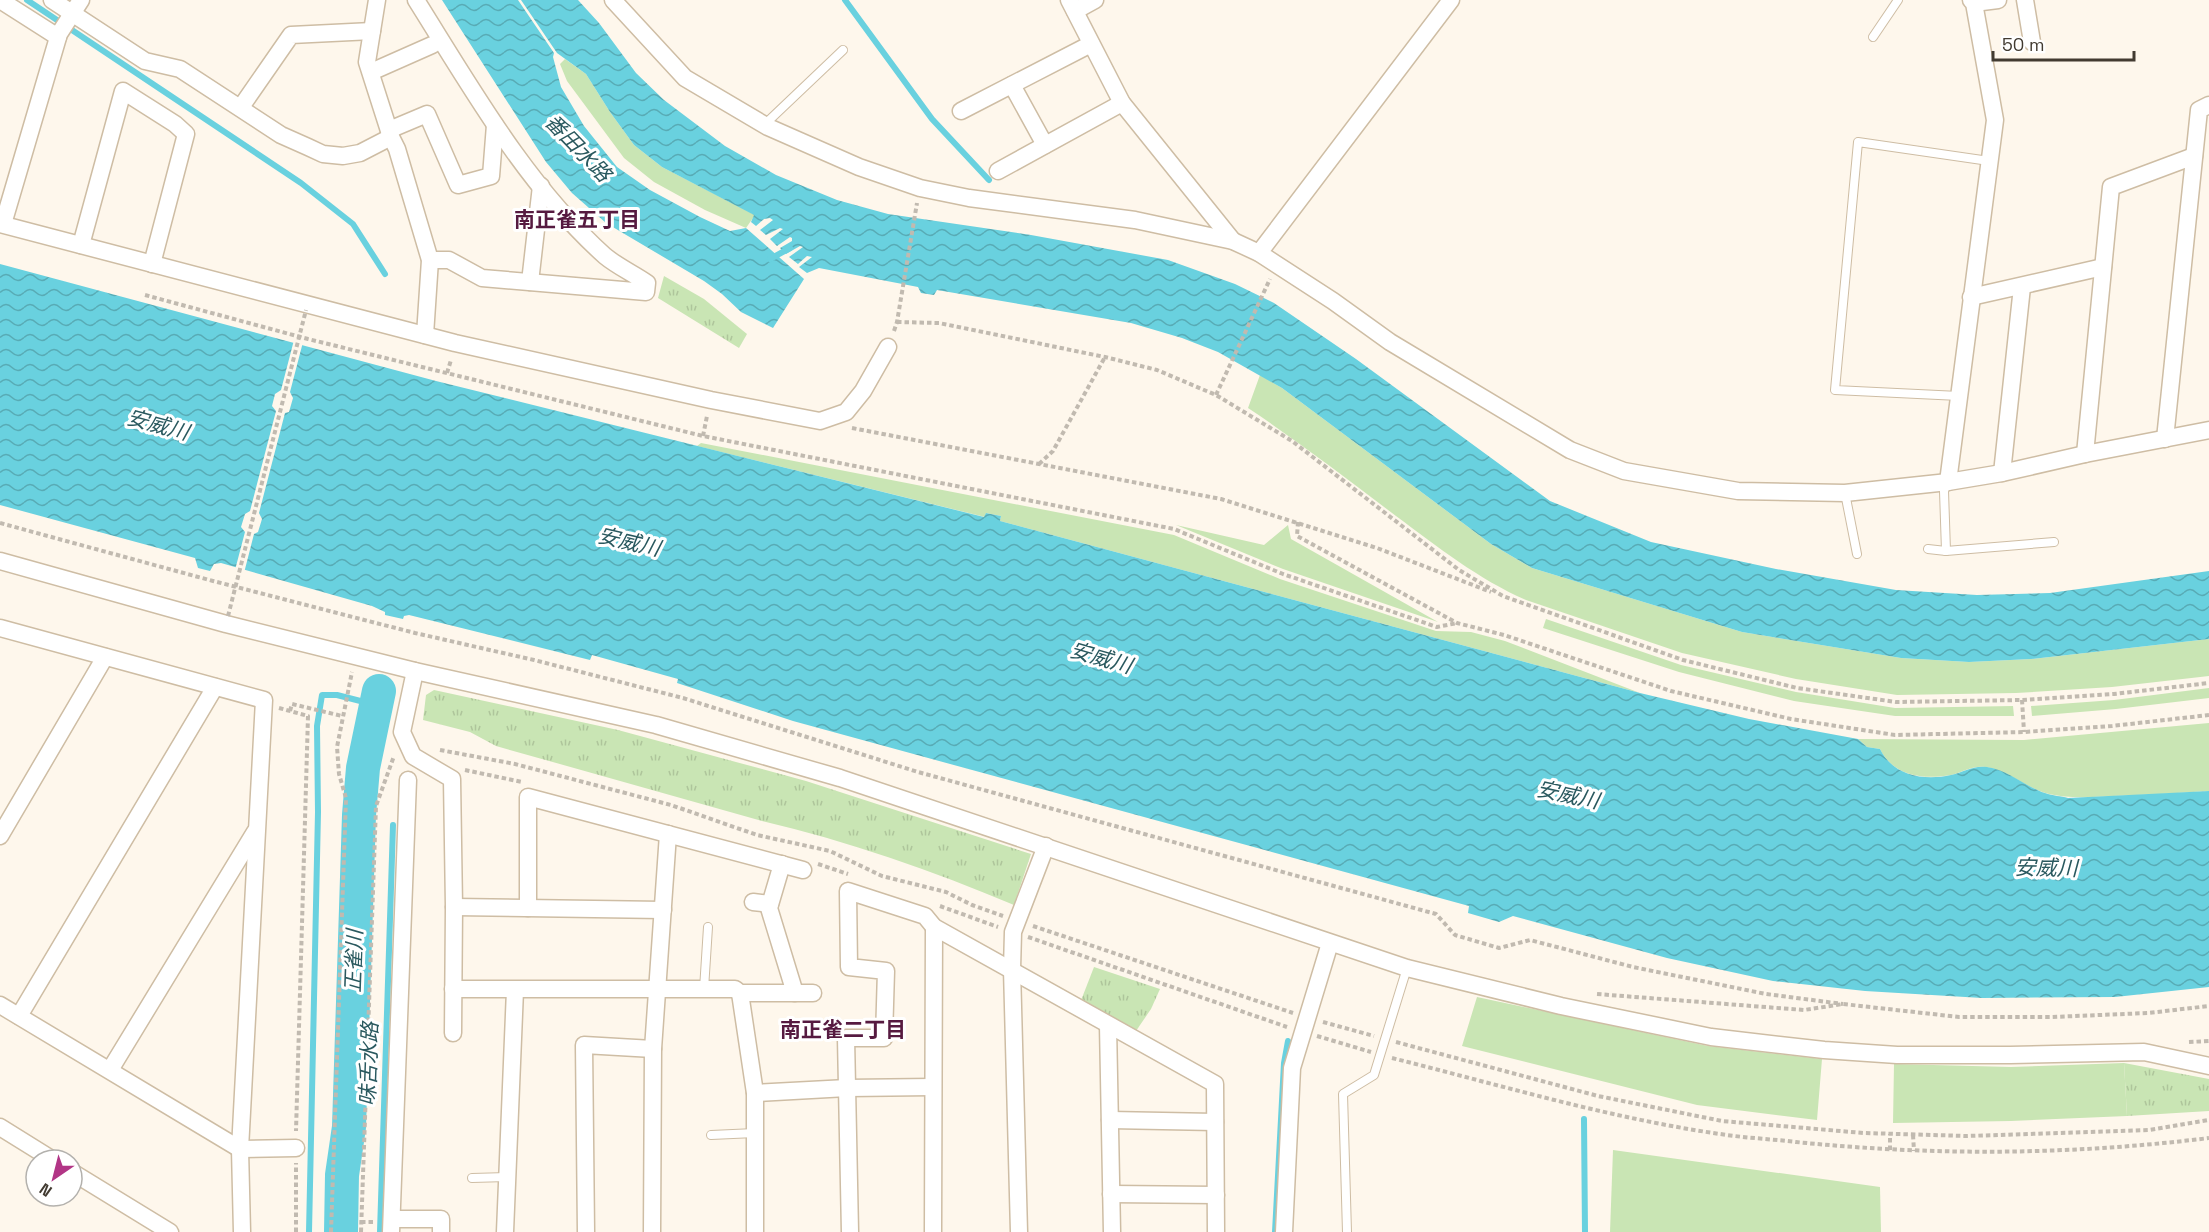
<svg xmlns="http://www.w3.org/2000/svg" width="2209" height="1232" viewBox="0 0 2209 1232" font-family="'Space Grotesk','Noto Sans JP',sans-serif">
<style>
.green{fill:#c9e5b4}
.park{fill:url(#park-tufts)}
.water{fill:url(#water-waves)}
.pier{fill:#fef7ec}
.lines{fill:none;stroke-linecap:round;stroke-linejoin:round}
.stream{stroke:#69d1df;stroke-width:6}
.river{stroke:#69d1df;stroke-width:34}
.service-casing{stroke:#cebda4;stroke-width:10}
.minor-casing{stroke:#cebda4;stroke-width:19}
.path{stroke:#c1bab0;stroke-width:4;stroke-dasharray:4.5 3;stroke-linecap:butt}
.service{stroke:#fff;stroke-width:8}
.minor{stroke:#fff;stroke-width:16}
.path-bridge{stroke:#c1bab0;stroke-width:4;stroke-dasharray:4.5 3;stroke-linecap:butt}
.labels{text-anchor:middle;stroke-width:6;stroke-linejoin:round;paint-order:stroke}
.water-label{font-size:21px;font-style:italic;fill:#2a595f;stroke:#fff}
.neighbourhood-label{font-size:21px;font-weight:bold;fill:#561a40;stroke:#fff}
</style>
<defs>
<pattern id="park-tufts" width="24" height="20" patternUnits="userSpaceOnUse" patternTransform="scale(1.5)"><rect width="24" height="20" fill="#c9e5b4"/><path d="M3 7l-1-3M5 7V3M7 7l1-3M15 17l-1-3M17 17v-4M19 17l1-3" fill="none" stroke="#aec59b"/></pattern>
<pattern id="water-waves" width="16" height="10" patternUnits="userSpaceOnUse" patternTransform="scale(1.5)"><rect width="16" height="10" fill="#69d1df"/><path d="M0 5q4-4 8 0t8 0" fill="none" stroke="#58abb5"/></pattern>
</defs>
<rect width="100%" height="100%" fill="#fef7ec"/>
<!-- green -->
<g class="green">
<polygon points="565,59 586,74 610,112 634,145 662,167 755,215 746,228 705,210 654,182 624,158 567,81 560,64"/>
<path d="M1260,375L1282,388L1491,544L1532,568L1742,632L1901,658L1969,662L2031,659L2209,639V676L2112,687L2016,693L1897,695L1796,679L1682,653L1526,600C1478,579 1438,547 1396,516C1347,479 1299,442 1248,408Z"/>
<polygon points="701,443 1174,535 1280,579 1436,631 1471,632 1505,641 1640,693 1000,521 1001,516 986,513 985,517 697,446"/>
<polygon points="1176,525 1264,545 1288,525 1291,539 1438,622 1283,569"/>
<polygon points="1546,619 1681,665 1796,692 1895,708 2013,706 2014,716 1895,716 1794,701 1679,672 1543,628"/>
<polygon points="2209,688 2209,698 2116,709 2032,716 2031,706 2114,700"/>
<path d="M2209,723V791C2177,793 2145,795 2113,796C2091,797 2070,799 2049,794C2027,789 2008,770 1986,767C1972,765 1963,772 1951,775C1923,780 1893,776 1880,749L1867,747L1858,739L2024,740Z"/>
<polygon points="1477,997 1708,1046 1822,1059 1817,1120 1697,1105 1462,1046"/>
<polygon points="2124,1063 2127,1116 2011,1121 1893,1123 1894,1064 2011,1067"/>
<polygon points="1613,1150 1880,1187 1881,1232 1610,1232"/>
</g>
<!-- park -->
<g class="park">
<polygon points="664,276 704,299 747,334 739,348 658,298"/>
<path d="M434,690L618,730L806,781L1031,854L1014,905C933,871 848,841 762,821L496,746L470,732L423,720L426,695Z"/>
<polygon points="1094,967 1160,989 1151,1009 1136,1031 1080,1003"/>
<polygon points="2124,1063 2209,1079 2209,1111 2127,1116"/>
</g>
<!-- water -->
<g class="water">
<polygon points="442,0 518,0 554,53 553,57 561,87 584,126 617,167 650,190 700,217 730,231 746,228 804,279 773,328 741,312 722,294 704,281 606,223 572,193 546,162"/>
<polygon points="521,0 578,0 599,23 636,73 664,100 725,146 776,175 837,200 888,214 1031,235 1168,260 1235,284 1274,303 1356,359 1550,501 1651,542 1776,569 1896,590 1977,595 2050,593 2209,571 2209,639 2031,659 1969,662 1901,658 1742,632 1532,568 1491,544 1282,388 1218,352 1182,338 1131,323 937,290 934,295 921,293 918,287 819,268 807,273 799,267 812,257 807,256 798,264 789,257 803,247 800,246 786,254 780,248 792,241 792,238 790,237 777,246 770,239 783,229 780,228 766,235 760,230 773,220 770,218 764,219 756,226 751,222 754,215 662,167 634,145 610,112 586,74 557,53"/>
<path d="M0,264L436,381L984,517L986,513L1001,516L1000,521L1640,693L1749,719L1858,739L1867,747L1880,749C1893,776 1924,781 1951,775C1964,772 1973,765 1987,767C2008,770 2026,787 2045,793C2053,796 2061,796 2068,798L2209,791V987L2115,997L1982,998L1865,991L1773,981L1667,958L1513,916L1499,922L1468,913L1469,906L793,721L677,683L678,679L592,655L590,660L409,615L404,616L403,619L385,615V612L372,606L221,563L214,564L210,571L198,568L195,558L0,505Z"/>
</g>
<!-- pier -->
<polygon class="pier" points="294,340 303,342 290,392 293,398 289,412 285,413 259,513 262,519 258,532 254,534 244,573 235,570 245,532 241,527 245,514 250,511 276,411 272,406 275,394 281,390"/>
<g class="lines">
<!-- stream -->
<g class="stream">
<polyline points="27,0 301,183 353,224 385,274"/>
<polyline points="845,0 932,119 989,180"/>
<polyline points="770,259 790,248"/>
<polyline points="1584,1119 1585,1232"/>
<polyline points="309,1232 318,812 317,726 322,695 337,695 376,705"/>
<polyline points="380,1232 393,825"/>
<polyline points="1275,1232 1284,1063 1288,1041"/>
</g>
<!-- river -->
<polyline class="river" points="341,1232 342,1175 349,1127 359,815 363,768 379,691"/>
<!-- service casing -->
<g class="service-casing">
<g id="service">
<polyline points="1873,37 1898,0"/>
<polyline points="764,125 843,50"/>
<polyline points="1959,396 1835,390 1858,142 1989,161"/>
<polyline points="1845,493 1857,554"/>
<polyline points="1928,549 1946,551 2054,542"/>
<polyline points="1946,551 1944,491 1948,482"/>
<polyline points="704,989 708,927"/>
<polyline points="711,1135 755,1133"/>
<polyline points="472,1178 507,1177"/>
<polyline points="1347,1232 1343,1094 1374,1075 1407,968"/>
</g>
</g>
<!-- minor casing -->
<g class="minor-casing">
<g id="minor">
<polyline points="0,0 58,37"/>
<polyline points="52,0 145,61 180,69 281,135 308,147 323,154 343,156 360,153 391,137"/>
<polyline points="377,0 367,62 391,137 397,149 430,260 425,335"/>
<path d="M416,0C472,89 526,185 605,256C617,266 634,274 647,283L646,292L482,278L449,260H430"/>
<polyline points="613,0 685,78 768,127 859,167 920,188 969,198 1135,220 1233,241 1259,253 1333,301 1390,342 1570,450 1624,471 1738,491 1845,493 1948,482 2002,473 2085,454 2209,430"/>
<polyline points="1069,0 1122,103 1233,241"/>
<polyline points="2025,0 2032,42"/>
<polyline points="1974,3 1998,0"/>
<polyline points="1075,11 1095,0"/>
<polyline points="371,72 432,45"/>
<polyline points="1012,85 1045,145"/>
<polyline points="241,107 291,35 372,31"/>
<polyline points="961,111 1091,44"/>
<polyline points="389,130 427,114 458,185 491,176 495,125"/>
<polyline points="998,171 1122,103"/>
<polyline points="0,224 455,343 711,400 820,421 846,412 863,391 888,347"/>
<polyline points="3,224 59,34 81,0"/>
<polyline points="81,245 123,91 175,124 186,134 152,264"/>
<polyline points="1259,253 1451,0"/>
<polyline points="530,282 541,186"/>
<polyline points="1971,297 2103,267"/>
<polyline points="2165,439 2199,110 2209,105"/>
<polyline points="2085,454 2111,187 2194,156"/>
<polyline points="2002,473 2022,287"/>
<polyline points="1948,482 1995,120 1974,3 1971,0"/>
<polyline points="0,561 226,624 415,671 656,725 840,778 1407,968 1561,1006 1711,1037 1824,1050 1897,1055 2010,1055 2144,1052 2209,1066"/>
<polyline points="0,628 264,700 240,1149 242,1232"/>
<polyline points="415,671 402,732 413,756 452,779 454,907 453,1033"/>
<polyline points="0,836 105,657"/>
<polyline points="782,864 769,908 795,993"/>
<polyline points="753,902 770,904"/>
<polyline points="454,907 663,910"/>
<polyline points="528,908 528,797 803,870"/>
<polyline points="453,989 735,989 740,993 813,993"/>
<polyline points="740,993 755,1093 755,1232"/>
<polyline points="0,1005 240,1149 296,1148"/>
<polyline points="19,1016 215,687"/>
<polyline points="1108,1025 1112,1232"/>
<polyline points="110,1070 255,832"/>
<polyline points="755,1093 847,1088 933,1087"/>
<polyline points="1110,1120 1215,1122"/>
<polyline points="0,1127 53,1160"/>
<polyline points="72,1172 170,1232"/>
<polyline points="1111,1194 1216,1195"/>
<polyline points="392,1219 441,1219 441,1232"/>
<polyline points="391,1232 408,780"/>
<polyline points="505,1232 515,990"/>
<polyline points="586,1232 584,1045 653,1049"/>
<polyline points="652,1232 653,1049 668,834"/>
<polyline points="850,1232 846,1038 884,1038 886,971 849,967 848,891 925,916 934,927 1215,1084 1216,1232"/>
<polyline points="933,1232 934,927"/>
<polyline points="1019,1232 1012,969 1013,932 1046,846"/>
<polyline points="1284,1232 1292,1068 1330,943"/>
</g>
</g>
<!-- path -->
<g class="path">
<polyline points="145,295 308,339 703,436 1174,529 1283,574 1437,627 1457,623"/>
<polyline points="897,322 939,323 1105,357 1157,370 1216,395 1292,441 1459,570 1503,596 1683,660 1797,688 1896,702 2022,700 2114,694 2209,683"/>
<polyline points="894,331 897,322 917,203"/>
<polyline points="447,373 451,360"/>
<polyline points="1216,395 1270,279"/>
<polyline points="852,428 1221,499 1377,548 1491,592"/>
<polyline points="703,436 707,416"/>
<polyline points="1039,464 1053,451 1105,357"/>
<polyline points="1298,522 1297,536 1457,623 1504,635 1671,691 1791,719 1895,735 2024,732 2112,726 2209,715"/>
<polyline points="0,523 213,581 415,633 534,660 683,698 918,772 1436,914 1455,935 1499,948 1530,940 1633,967 1766,994 1843,1004"/>
<polyline points="2022,700 2024,732"/>
<polyline points="279,708 308,716 296,1131"/>
<polyline points="290,711 292,704 342,716"/>
<polyline points="440,750 515,764 671,805 757,835 830,851 882,876 946,892 972,905 1003,916"/>
<polyline points="465,770 522,782"/>
<polyline points="818,864 848,874"/>
<polyline points="940,906 998,927"/>
<polyline points="1033,926 1293,1013"/>
<polyline points="1028,937 1287,1027"/>
<polyline points="1597,994 1804,1010 1843,1004 1959,1017 2052,1017 2148,1013 2209,1006"/>
<polyline points="1323,1022 1374,1036"/>
<polyline points="1317,1036 1371,1052"/>
<polyline points="1396,1042 1598,1096 1722,1121 1864,1133 1967,1136 2149,1130 2209,1120"/>
<polyline points="2189,1042 2209,1041"/>
<path d="M1392,1058C1500,1085 1609,1118 1720,1134C1745,1138 1771,1139 1796,1142C1934,1156 2071,1155 2209,1138"/>
<polyline points="1913,1135 1914,1151"/>
<polyline points="1890,1150 1890,1134"/>
<polyline points="361,1222 376,1222"/>
<polyline points="296,1232 296,1163"/>
<polyline points="331,1232 346,798 339,774 337,747 352,672"/>
<polyline points="361,1232 376,806 394,756"/>
</g>
<!-- service -->
<use href="#service" class="service"/>
<!-- minor -->
<use href="#minor" class="minor"/>
<!-- path-bridge -->
<polyline class="path-bridge" points="228,616 306,310"/>
</g>
<g class="labels">
<!-- water labels -->
<g class="water-label">
<text transform="translate(578 148) rotate(46)" y="7">番田水路</text>
<text transform="translate(158 425) rotate(15)" y="7">安威川</text>
<text transform="translate(629 542) rotate(13)" y="7">安威川</text>
<text transform="translate(1101 658) rotate(16)" y="7">安威川</text>
<text transform="translate(1568 795) rotate(12)" y="7">安威川</text>
<text transform="translate(2046 868) rotate(1)" y="7">安威川</text>
<text transform="translate(354 961) rotate(-88)" y="7">正雀川</text>
<text transform="translate(369 1064) rotate(-88)" y="7">味舌水路</text>
</g>
<!-- neighbourhood labels -->
<g class="neighbourhood-label">
<text x="577" y="227">南正雀五丁目</text>
<text x="843" y="1037">南正雀二丁目</text>
</g>
</g>
<!-- north arrow -->
<g transform="translate(54 1178) rotate(215)"><circle r="28" fill="#ffffff" stroke="#b3b1ad" stroke-width="1.5"/>
<path d="M0-4.5L10 22L0 15L-10 22Z" fill="#b23586"/>
<text y="-9" font-size="16" font-weight="bold" text-anchor="middle" fill="#423b31">N</text>
</g>
<!-- scale -->
<path d="M1993 51v9h141v-9" fill="none" stroke="#423b31" stroke-width="3"/>
<text x="2002" y="51" font-size="18" fill="#423b31" stroke="#ffffff" stroke-width="4.5" paint-order="stroke">50 m</text>
</svg>
